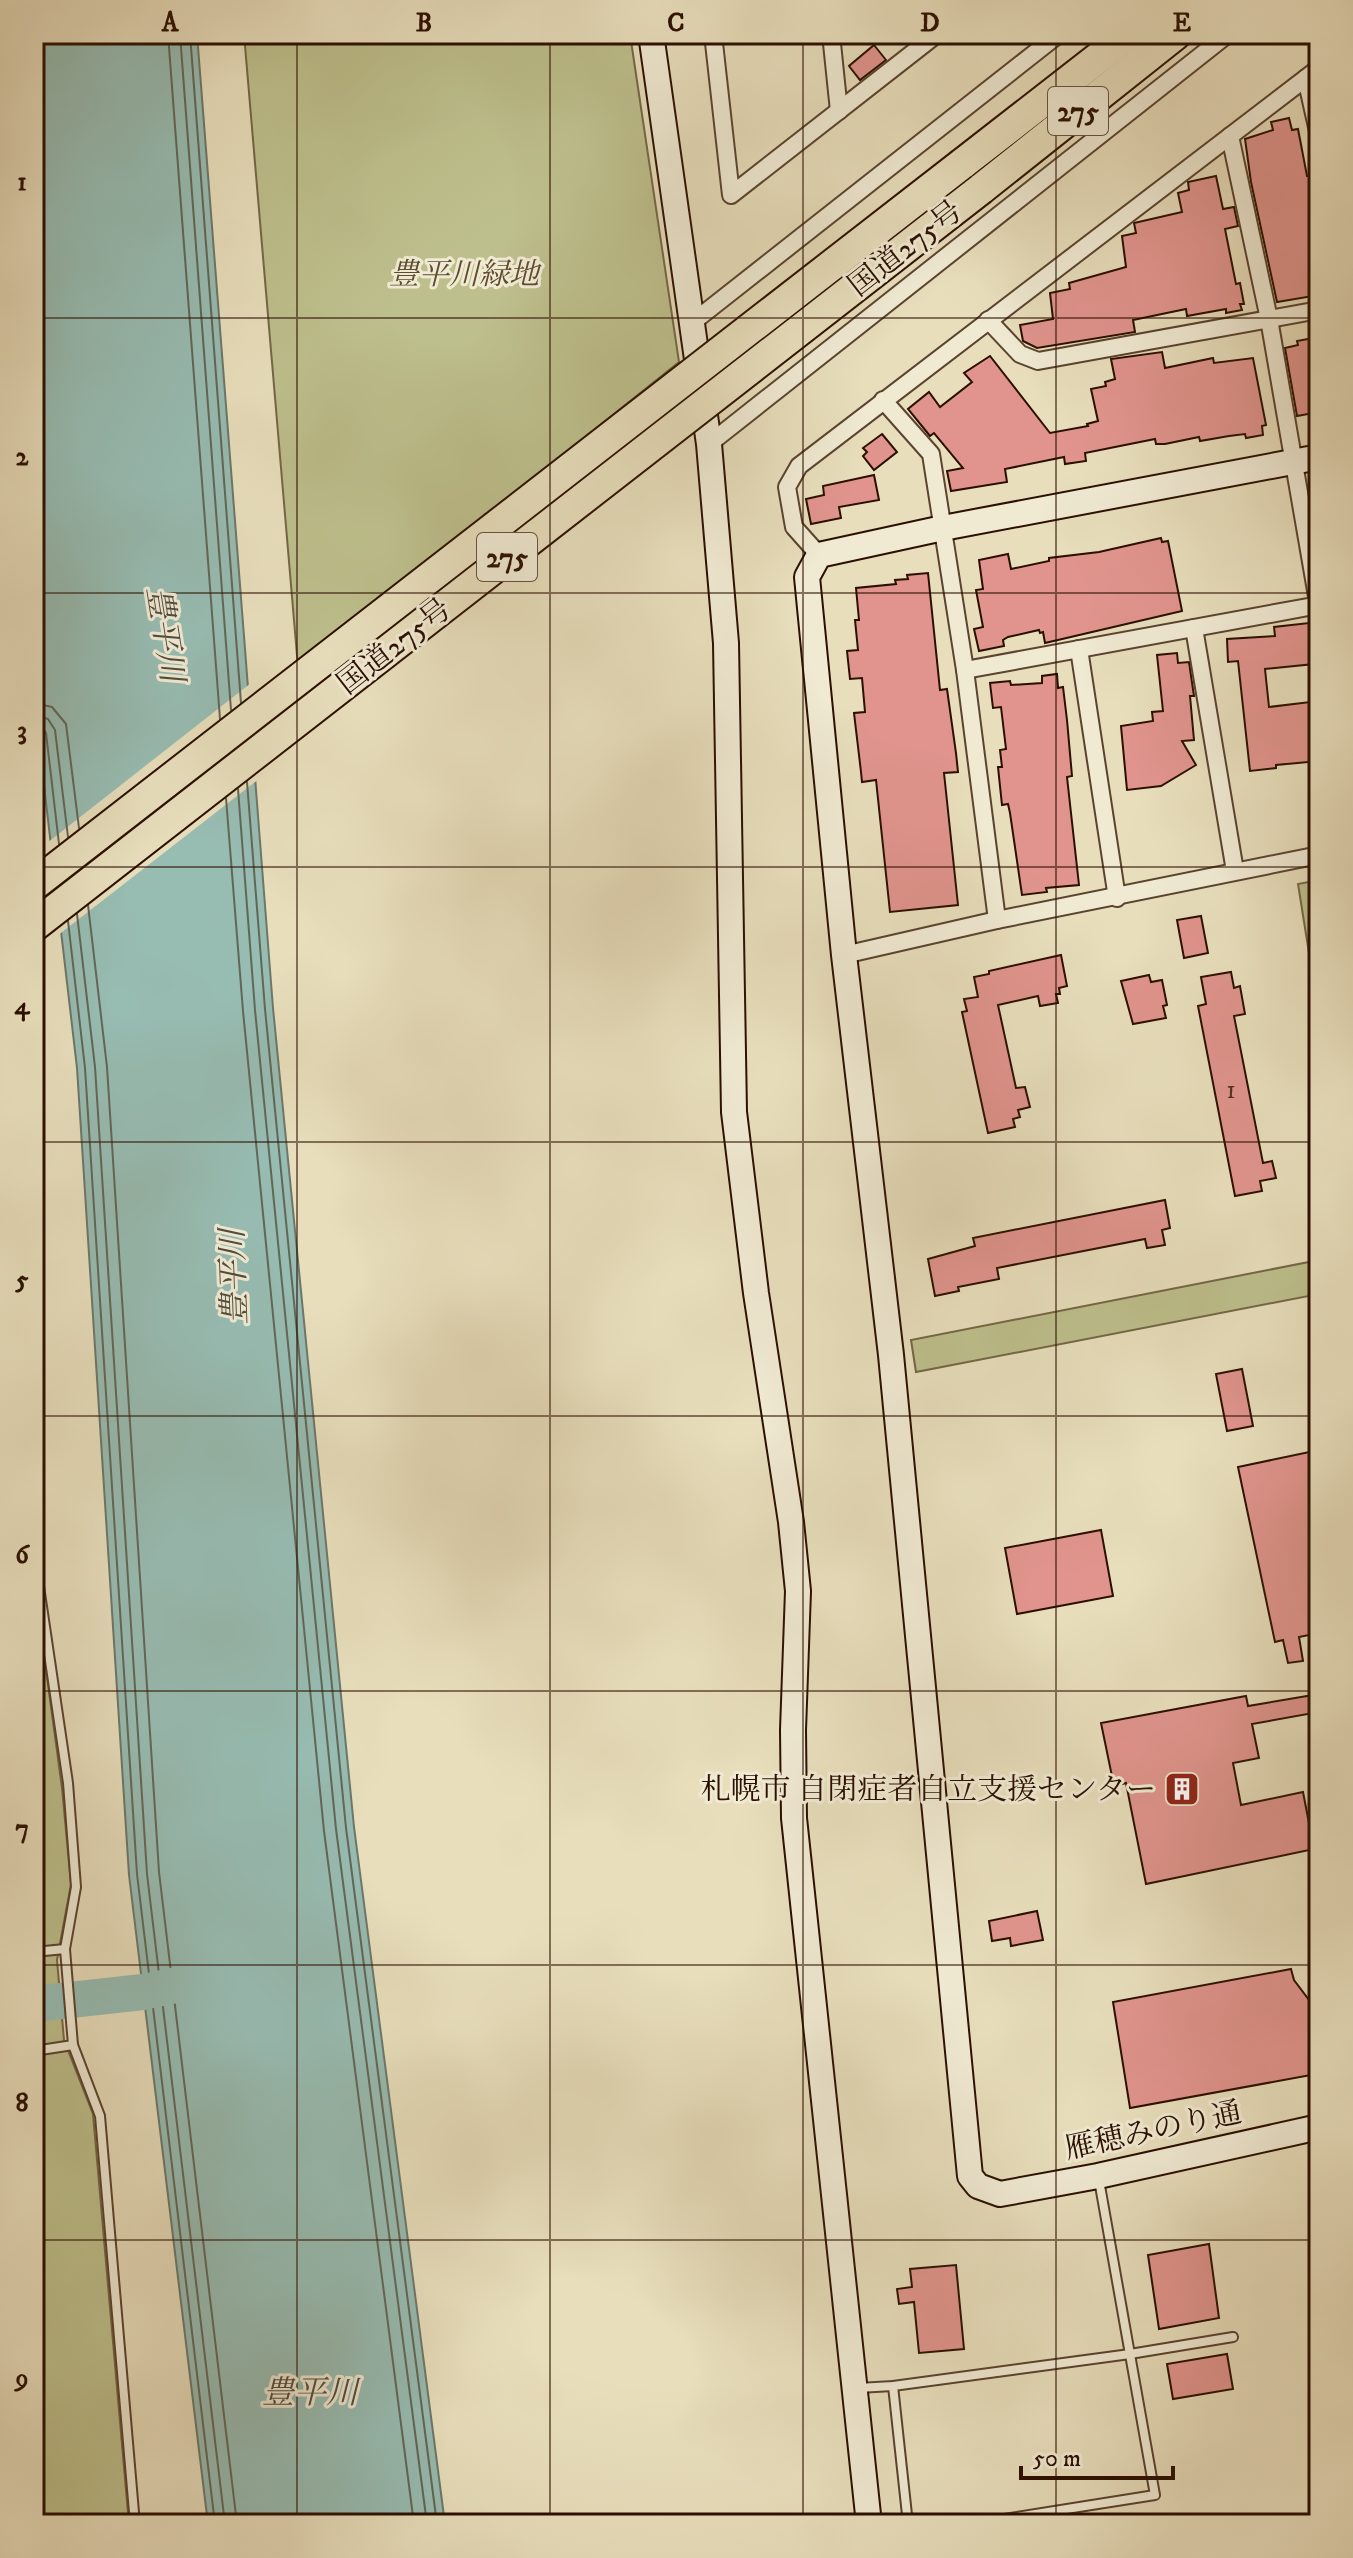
<svg xmlns="http://www.w3.org/2000/svg" width="1353" height="2558" viewBox="0 0 1353 2558" font-family="'IM FELL DW Pica','Noto Serif JP',serif">
<style>
.green{fill:#bdbf8c;stroke:#746746;stroke-width:2}
.water{fill:#97bcb2;stroke:#6c776b;stroke-width:2}
.pier{fill:#e8debc}
.lines{fill:none;stroke-linecap:round;stroke-linejoin:round}
.shore{stroke:#616659;stroke-width:2}
.river{stroke:#97bcb2;stroke-width:36}
.building{fill:#e0948d;stroke:#2b0f00;stroke-width:2}
.lane-casing{stroke:#5a432f;stroke-width:12}
.street-casing{stroke:#5a432f;stroke-width:20}
.secondary-casing{stroke:#2b0f00;stroke-width:28}
.highway-casing{stroke:#2b0f00;stroke-width:34}
.lane{stroke:#f0ead3;stroke-width:8}
.street{stroke:#f0ead3;stroke-width:16}
.secondary{stroke:#f0ead3;stroke-width:24}
.highway{stroke:#e8debc;stroke-width:30}
.highway-bridge-casing{stroke:#2b0f00;stroke-width:34;stroke-linecap:butt}
.highway-bridge{stroke:#e8debc;stroke-width:30}
.grid{fill:none;stroke:#2b0f00;stroke-width:2;stroke-opacity:0.55}
.labels{text-anchor:middle;stroke-width:6;stroke-linejoin:round;paint-order:stroke}
.number-label{font-size:26px;fill:#583023}
.shield{fill:#f0ead3;stroke:#66513f;stroke-width:2}
.shield-label{font-size:28px;font-weight:bold;fill:#2b0f00}
.street-label{font-size:30px;fill:#2b0f00;stroke:#f0ead3}
.park-label{font-size:30px;font-style:italic;fill:#5e4d31;stroke:#f0ead3}
.poi-label{font-size:30px;fill:#2b0f00;stroke:#f0ead3;text-anchor:end}
.water-label{font-size:32px;font-style:italic;fill:#514c3e;stroke:#f0ead3}
.neatline{fill:none;stroke:#2b0f00;stroke-width:3}
.grid-label{font-size:26px;text-anchor:middle;font-weight:bold;fill:#2b0f00}
</style>
<rect width="100%" height="100%" fill="#e8debc"/>
<filter id="stains"><feTurbulence type="fractalNoise" baseFrequency=".0025" numOctaves="4"/><feColorMatrix values="0 0 0 0 .2 0 0 0 0 .09 0 0 0 0 .02 0 0 0 .5 -.17"/></filter>
<radialGradient id="worn" r=".72"><stop offset=".6" stop-color="#630" stop-opacity="0"/><stop offset="1" stop-color="#630" stop-opacity=".3"/></radialGradient>
<!-- green -->
<g class="green">
<polygon points="244,34 630,34 679,362 298,667"/>
<polygon points="1319,880 1319,1016 1298,884"/>
<polygon points="1319,1260 1319,1294 916,1372 911,1340"/>
<polygon points="34,1581 62,1788 71,1884 57,1960 64,2040 93,2114 129,2524 34,2524"/>
</g>
<!-- water -->
<polygon class="water" points="34,34 197,34 273,1008 354,1827 445,2524 208,2524 129,1875 77,1068 34,700"/>
<!-- pier -->
<polygon class="pier" points="251,683 259,779 57,936 47,843"/>
<g class="lines">
<!-- shore -->
<g class="shore">
<polyline points="168,34 220,719"/>
<polyline points="180,34 231,710"/>
<polyline points="190,34 241,703"/>
<polyline points="34,703 52,707 66,724 79,828"/>
<polyline points="34,715 48,719 55,730 68,837"/>
<polyline points="34,725 42,727 46,733 59,844"/>
<polyline points="247,782 265,1009 346,1828 437,2524"/>
<polyline points="238,789 255,1010 336,1829 427,2524"/>
<polyline points="226,798 243,1011 324,1831 414,2524"/>
<polyline points="88,905 107,1067 159,1872 237,2524"/>
<polyline points="77,914 95,1067 147,1874 225,2524"/>
<polyline points="68,921 85,1068 137,1874 215,2524"/>
</g>
<!-- river -->
<polyline class="river" points="34,2004 143,1992 191,1982"/>
</g>
<!-- building -->
<g class="building">
<polygon points="874,45 886,60 860,80 849,66"/>
<polygon points="1289,118 1292,130 1298,129 1307,176 1310,176 1314,192 1319,220 1319,274 1315,274 1317,286 1312,287 1313,296 1277,302 1251,182 1245,139 1273,130 1271,122"/>
<polygon points="1216,176 1223,209 1234,207 1238,226 1225,229 1236,284 1240,283 1244,304 1240,304 1242,310 1226,313 1226,309 1187,316 1186,309 1133,320 1135,332 1037,348 1023,341 1020,325 1053,319 1050,293 1070,289 1069,283 1126,267 1122,236 1136,233 1134,223 1182,212 1178,193 1189,190 1188,182"/>
<polygon points="1319,337 1319,412 1297,416 1285,348 1298,345 1297,341"/>
<polygon points="1162,352 1165,368 1213,358 1214,363 1253,358 1266,425 1262,426 1263,435 1246,438 1245,434 1229,436 1200,441 1199,437 1165,444 1156,444 1155,439 1085,453 1086,461 1065,464 1064,457 1005,469 1007,482 951,491 947,471 963,468 934,433 930,436 908,409 929,392 940,407 972,382 964,373 990,356 1050,433 1088,426 1087,424 1098,421 1091,389 1106,386 1105,382 1115,379 1111,359"/>
<polygon points="882,434 897,452 874,470 863,456 867,452 863,448"/>
<polygon points="874,475 879,500 839,507 841,518 811,524 806,499 824,495 823,486"/>
<polygon points="1161,538 1162,542 1168,541 1182,611 1045,643 1043,632 1040,633 1039,630 1008,637 1003,640 1004,646 979,651 974,629 983,627 976,590 983,589 979,560 1008,554 1011,569 1049,561 1049,558 1099,552"/>
<polygon points="928,573 940,690 947,689 956,753 958,772 944,773 958,905 890,912 876,780 862,782 861,772 854,713 865,712 862,678 850,679 847,651 858,650 855,620 859,620 856,588 896,584 895,580 908,579 907,575"/>
<polygon points="1309,623 1314,664 1265,669 1269,707 1310,702 1314,740 1319,740 1319,761 1276,765 1276,768 1250,771 1238,661 1228,662 1227,639 1275,636 1274,627"/>
<polygon points="1177,653 1178,663 1189,662 1194,696 1190,696 1194,740 1182,741 1196,765 1161,786 1127,790 1121,726 1153,721 1152,712 1163,711 1157,655"/>
<polygon points="1057,674 1058,688 1063,687 1067,720 1072,776 1067,777 1079,885 1046,888 1047,892 1022,895 1010,813 1008,804 1002,805 998,767 1002,767 1000,750 1006,749 1001,707 993,708 990,683 1010,681 1011,685 1042,683 1042,676"/>
<polygon points="1201,916 1208,953 1184,958 1177,920"/>
<polygon points="1061,955 1067,986 1059,988 1060,994 1056,994 1058,1003 1040,1006 1038,996 998,1005 1016,1088 1025,1087 1030,1107 1018,1110 1020,1117 1013,1119 1015,1127 988,1133 962,1012 967,1011 964,999 978,997 974,977 989,974 989,971"/>
<polygon points="1231,972 1234,988 1240,986 1245,1014 1234,1016 1263,1163 1272,1161 1276,1178 1260,1181 1262,1191 1235,1196 1198,1006 1206,1004 1201,977"/>
<polygon points="1149,975 1151,982 1162,980 1167,1005 1163,1006 1166,1018 1133,1024 1121,981"/>
<polygon points="1165,1200 1170,1228 1162,1230 1165,1245 1147,1248 1145,1239 997,1268 999,1279 958,1287 959,1291 935,1296 928,1259 975,1246 973,1238"/>
<polygon points="1242,1369 1253,1426 1227,1431 1216,1374"/>
<polygon points="1319,1450 1319,1633 1299,1637 1303,1661 1288,1663 1283,1640 1275,1642 1238,1467"/>
<polygon points="1101,1530 1113,1596 1017,1614 1005,1548"/>
<polygon points="1319,1694 1319,1712 1252,1724 1259,1758 1233,1763 1241,1805 1303,1792 1314,1849 1146,1884 1126,1783 1114,1786 1101,1723 1246,1696 1248,1706"/>
<polygon points="1037,1911 1043,1940 1011,1946 1010,1938 992,1941 989,1921"/>
<polygon points="1291,1969 1294,1980 1309,2000 1315,2014 1317,2032 1315,2051 1309,2068 1311,2075 1130,2108 1113,2002"/>
<polygon points="1209,2244 1219,2318 1159,2329 1148,2255"/>
<polygon points="956,2265 964,2349 919,2353 914,2302 899,2304 897,2289 912,2287 910,2269"/>
<polygon points="1227,2354 1233,2389 1173,2399 1167,2364"/>
</g>
<g class="lines">
<!-- lane casing -->
<g class="lane-casing">
<g id="lane">
<polyline points="34,1552 68,1783 76,1887 65,1949"/>
<polyline points="34,1952 65,1949 73,2045 34,2051"/>
<polyline points="73,2045 100,2116 135,2524"/>
<polyline points="893,2386 908,2524"/>
<polyline points="858,2388 893,2386 1130,2354 1233,2337"/>
<polyline points="972,2524 1155,2495 1099,2180"/>
</g>
</g>
<!-- street casing -->
<g class="street-casing">
<g id="street">
<polyline points="713,34 731,195 937,34"/>
<polyline points="831,34 839,111"/>
<polyline points="1306,78 1319,136"/>
<polyline points="1230,136 1269,319 1319,608"/>
<polyline points="988,320 1020,354 1038,361 1319,310"/>
<polyline points="693,322 1059,34"/>
<polyline points="883,400 931,454 965,670 997,920"/>
<polyline points="709,444 1228,34"/>
<polyline points="819,555 794,527 787,487 799,466 1319,68"/>
<polyline points="1194,628 1235,871"/>
<polyline points="1079,649 1117,898"/>
<polyline points="965,670 1319,605"/>
<polyline points="844,955 997,920 1319,855"/>
</g>
</g>
<!-- secondary casing -->
<g class="secondary-casing">
<g id="secondary">
<polyline points="651,34 709,444 726,643 734,1112 756,1293 791,1522 798,1591 793,1730 794,1818 869,2524"/>
<polyline points="1319,457 943,528 819,555 807,577 844,955 891,1355 970,2176 978,2186 1000,2194 1098,2176 1319,2127"/>
</g>
</g>
<!-- highway casing -->
<g class="highway-casing">
<g id="highway">
<polyline points="962,164 1129,34"/>
<polyline points="981,189 1176,34"/>
</g>
</g>
<!-- lane -->
<use href="#lane" class="lane"/>
<!-- street -->
<use href="#street" class="street"/>
<!-- secondary -->
<use href="#secondary" class="secondary"/>
<!-- highway -->
<use href="#highway" class="highway"/>
<!-- highway-bridge casing -->
<g class="highway-bridge-casing">
<g id="highway-bridge">
<polyline points="34,885 962,164"/>
<polyline points="34,926 981,189"/>
</g>
</g>
<!-- highway-bridge -->
<use href="#highway-bridge" class="highway-bridge"/>
</g>
<!-- grid -->
<path class="grid" d="M297,34V2524M550,34V2524M803,34V2524M1056,34V2524M34,318H1319M34,593H1319M34,867H1319M34,1142H1319M34,1416H1319M34,1691H1319M34,1965H1319M34,2240H1319"/>
<!-- icons -->
<defs>
<g id="building-square" transform="scale(1.8)"><rect x="-9" y="-9" width="18" height="18" rx="4" fill="#8f2418" stroke="#f0ead3"/><path d="M-4-6H4V6H1V3H-1V6H-4ZM-2.5-4.3h1.7v1.8h-1.7ZM.8-4.3h1.7v1.8H.8ZM-2.5-1h1.7V.8h-1.7ZM.8-1h1.7V.8H.8Z" fill="#fff"/></g>
</defs>
<g fill-rule="evenodd">
<use href="#building-square" x="1182" y="1789"/>
</g>
<g class="labels">
<!-- number labels -->
<g class="number-label">
<text x="1231" y="1098">1</text>
</g>
<!-- shield labels -->
<g class="shield">
<rect x="1048" y="87" width="60" height="48" rx="6"/>
<rect x="477" y="533" width="60" height="48" rx="6"/>
</g>
<g class="shield-label">
<text x="1078" y="121">275</text>
<text x="507" y="567">275</text>
</g>
<!-- street labels -->
<g class="street-label">
<text transform="translate(905 248) rotate(-38)" y="10">国道275号</text>
<text transform="translate(394 646) rotate(-38)" y="10">国道275号</text>
<text transform="translate(1153 2130) rotate(-12)" y="10">雁穂みのり通</text>
</g>
<!-- park labels -->
<g class="park-label">
<text x="464" y="284">豊平川緑地</text>
</g>
<!-- poi labels -->
<g class="poi-label">
<text x="1156" y="1799">札幌市 自閉症者自立支援センター</text>
</g>
<!-- water labels -->
<g class="water-label">
<text transform="translate(166 634) rotate(81)" y="11">豊平川</text>
<text transform="translate(233 1277) rotate(-92)" y="11">豊平川</text>
<text x="310" y="2403">豊平川</text>
</g>
</g>
<!-- margin -->
<rect width="1353" height="2558" fill="none" stroke="#e8debc" stroke-width="88"/>
<!-- scale -->
<path d="M1021 2466v12h152v-12" fill="none" stroke="#2b0f00" stroke-width="4"/>
<text x="1033" y="2466" font-size="24" fill="#2b0f00" stroke="#f0ead3" stroke-width="6" paint-order="stroke">50 m</text>
<rect x="44" y="44" width="1265" height="2470" class="neatline"/>
<g class="grid-label">
<text x="170" y="31">A</text>
<text x="424" y="31">B</text>
<text x="676" y="31">C</text>
<text x="930" y="31">D</text>
<text x="1182" y="31">E</text>
<text x="22" y="190">1</text>
<text x="22" y="465">2</text>
<text x="22" y="739">3</text>
<text x="22" y="1014">4</text>
<text x="22" y="1288">5</text>
<text x="22" y="1563">6</text>
<text x="22" y="1837">7</text>
<text x="22" y="2111">8</text>
<text x="22" y="2386">9</text>
</g>
<rect width="100%" height="100%" filter="url(#stains)"/>
<rect width="100%" height="100%" fill="url(#worn)"/>
</svg>
